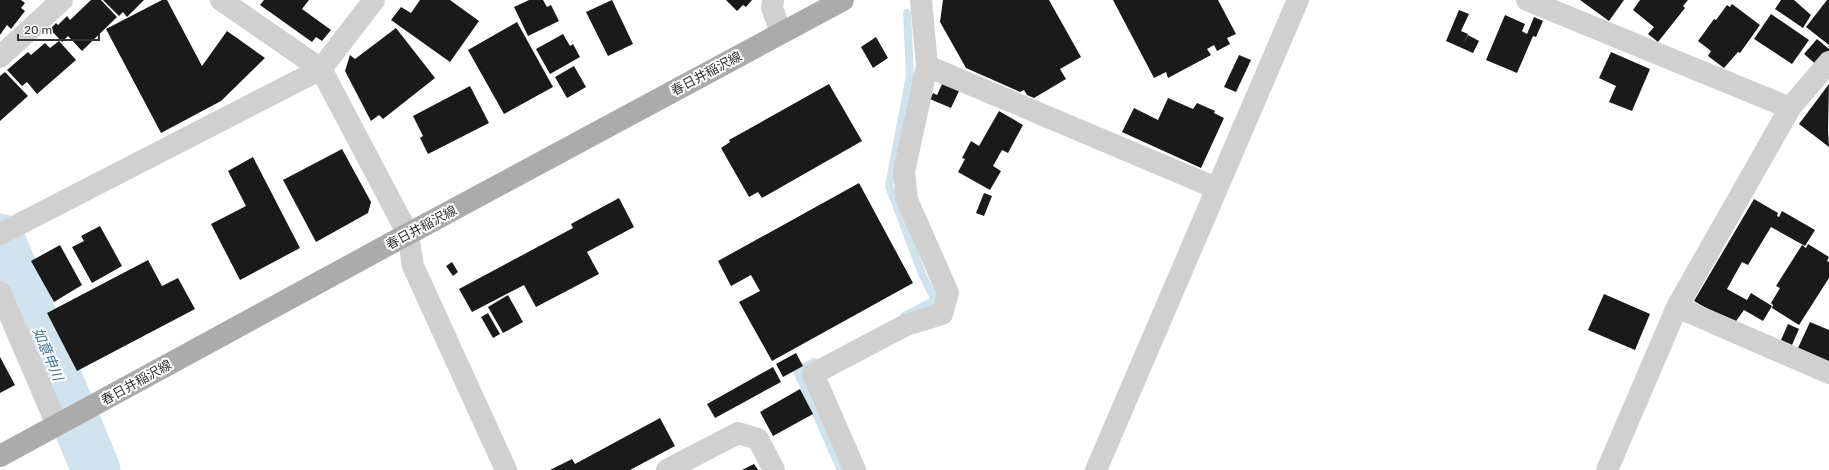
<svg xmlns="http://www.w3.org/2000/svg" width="1829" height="470" viewBox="0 0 1829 470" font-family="Rubik,'Noto Sans JP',sans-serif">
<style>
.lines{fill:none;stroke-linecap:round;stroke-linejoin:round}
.stream{stroke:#cfe2ee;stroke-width:8}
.river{stroke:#cfe2ee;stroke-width:49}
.building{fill:#1a1a1a}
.minor{stroke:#d0d0d0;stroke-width:22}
.primary{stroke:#ababab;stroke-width:22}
.labels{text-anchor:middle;stroke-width:4;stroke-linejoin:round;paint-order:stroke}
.street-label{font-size:13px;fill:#333;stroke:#fff}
.water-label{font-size:14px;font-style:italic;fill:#3f7597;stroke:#fff}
</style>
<rect width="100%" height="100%" fill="#fff"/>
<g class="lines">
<!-- stream -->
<g class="stream">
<polyline points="904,316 935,300 922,274 889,186 910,75 907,13"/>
<polyline points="814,362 797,371 841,470"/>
</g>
<!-- river -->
<polyline class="river" points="0,238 96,470"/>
</g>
<!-- building -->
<g class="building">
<polygon points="0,0 21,0 25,3 21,8 25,11 11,29 7,25 0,35"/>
<polygon points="91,0 101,0 117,17 82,51 68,36 62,42 50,29 56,23 58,25 67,16 70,20"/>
<polygon points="103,0 144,0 127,17 123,12 119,16"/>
<polygon points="162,0 167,0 202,66 227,31 265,58 221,101 161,133 106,29"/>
<polygon points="264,0 309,0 302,9 331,30 322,41 316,37 312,42 260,5"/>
<polygon points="420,0 450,0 479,21 450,62 391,20 401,7 411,13"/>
<polygon points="529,0 543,0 547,7 551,5 559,21 528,36 514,7"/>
<polygon points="612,0 633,44 608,56 586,12"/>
<polygon points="726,0 752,0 746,7 743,5 737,11"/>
<polygon points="943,0 1049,0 1081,57 1060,69 1066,79 1034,98 1027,95 1024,90 1020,92 966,68 940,22"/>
<polygon points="1113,0 1218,0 1236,34 1227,38 1230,44 1217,51 1214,45 1207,49 1211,55 1168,78 1166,72 1154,78"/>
<polygon points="1580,0 1624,0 1609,21"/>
<polygon points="1640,0 1688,0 1683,6 1685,8 1658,42 1648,34 1654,27 1633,10"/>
<polygon points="1781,0 1794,0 1811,15 1803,28 1775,9"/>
<polygon points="1827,0 1829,0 1829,45 1806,27"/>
<polygon points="1732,4 1760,25 1740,53 1738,52 1724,68 1708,56 1711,51 1698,41 1714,19 1716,20 1727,5 1730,7"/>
<polygon points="1459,10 1469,14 1461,31 1468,34 1464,43 1468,35 1479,41 1473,53 1446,41"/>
<polygon points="1771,14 1809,40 1792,64 1754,39"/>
<polygon points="1505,15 1525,24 1522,31 1527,34 1534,17 1543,21 1536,37 1533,36 1517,73 1486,60"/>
<polygon points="517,22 553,87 504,114 468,50"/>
<polygon points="396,28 435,78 383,119 379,115 371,121 345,71 350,55 355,59"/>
<polygon points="563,34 570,46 573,44 580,57 550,74 536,49"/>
<polygon points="876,37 888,58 873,68 861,47"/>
<polygon points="1817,39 1829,49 1829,54 1819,67 1804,54"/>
<polygon points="59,41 76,60 37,94 27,82 22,86 7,70 28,52 31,55 45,43 50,48"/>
<polygon points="1611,52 1650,69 1632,111 1609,102 1616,86 1599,78"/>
<polygon points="1239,55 1251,60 1236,92 1224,87"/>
<polygon points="574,66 586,87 567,98 555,77"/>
<polygon points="5,72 28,96 0,121 0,76"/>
<polygon points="943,82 960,89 951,108 930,99 933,93 937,95"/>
<polygon points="829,84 862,141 762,198 758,192 749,197 721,148 730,142 729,140"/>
<polygon points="1829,84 1828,130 1829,147 1799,124"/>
<polygon points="470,86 489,123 428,154 420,138 423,136 413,116"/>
<polygon points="1168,98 1193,109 1197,103 1215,111 1214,113 1224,118 1201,168 1122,132 1134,108 1158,120"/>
<polygon points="999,111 1023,125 1008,153 1002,150 993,166 1001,171 990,190 958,172 965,159 962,158 971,141 979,146"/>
<polygon points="342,149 371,202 368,213 316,242 283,180"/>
<polygon points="253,157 300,248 240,280 211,224 246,206 228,171"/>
<polygon points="859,183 913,283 772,361 739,302 760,291 751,275 731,286 718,261"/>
<polygon points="984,193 992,196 984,216 976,213"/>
<polygon points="619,198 634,227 587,252 599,274 536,307 524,285 472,312 459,289 573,228 571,224"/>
<polygon points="1754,199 1778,213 1777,216 1779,217 1782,211 1815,230 1805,246 1771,227 1748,265 1742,262 1727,289 1747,300 1751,293 1772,306 1763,321 1744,310 1734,324 1694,301"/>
<polygon points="100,226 122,266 92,283 72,247 84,241 81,236"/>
<polygon points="1808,244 1829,257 1827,261 1829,262 1829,278 1799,325 1772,308 1773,305 1771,303 1780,288 1776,286 1802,245 1806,248"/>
<polygon points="60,245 82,285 54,302 31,261"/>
<polygon points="148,260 162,286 178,278 195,309 77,371 47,313"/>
<polygon points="452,262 458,272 453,276 446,266"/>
<polygon points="1604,294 1650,314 1635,350 1588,330"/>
<polygon points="508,295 523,322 503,333 488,307"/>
<polygon points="488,313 500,334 493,338 481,317"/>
<polygon points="1810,322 1829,330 1829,362 1798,348"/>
<polygon points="1788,324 1799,329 1792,345 1781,340"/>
<polygon points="796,353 803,366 783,377 776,364"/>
<polygon points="0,357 15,385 0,393"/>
<polygon points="773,367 781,382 715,418 707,404"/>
<polygon points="800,389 813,414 773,436 760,412"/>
<polygon points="660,418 675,446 630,470 550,470 572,459 575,464"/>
<polygon points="754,464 758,470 742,470"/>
</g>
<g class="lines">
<!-- minor -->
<g class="minor">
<polyline points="221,0 321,69 408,234 413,266 506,470"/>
<polyline points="773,0 772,8 781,32"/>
<polyline points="1527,0 1790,108"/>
<polyline points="0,57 62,0"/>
<polyline points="927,66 1216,188"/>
<polyline points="0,234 321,69 374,0"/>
<polyline points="0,292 57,425"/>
<polyline points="1677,307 1790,108 1829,62"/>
<polyline points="667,470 738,433 758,439 774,470"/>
<polyline points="855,470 813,374 906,325 942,314 948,293 907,200 904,172 927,66 921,0"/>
<polyline points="1096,470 1298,0"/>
<polyline points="1607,470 1677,307 1829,373"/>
</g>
<!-- primary -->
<polyline class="primary" points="0,456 408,234 843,0"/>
</g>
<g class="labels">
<!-- street labels -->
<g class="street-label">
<text transform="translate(706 73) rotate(-28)" y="5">春日井稲沢線</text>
<text transform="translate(421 227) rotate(-28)" y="5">春日井稲沢線</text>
<text transform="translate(136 382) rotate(-29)" y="5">春日井稲沢線</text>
</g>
<!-- water labels -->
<g class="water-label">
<text transform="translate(48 354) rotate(67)" y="5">如意申川</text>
</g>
</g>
<!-- scale -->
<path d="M18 34v6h81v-6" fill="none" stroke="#333333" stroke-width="2"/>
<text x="24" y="34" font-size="12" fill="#333333" stroke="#ffffff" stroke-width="3" paint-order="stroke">20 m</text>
</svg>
